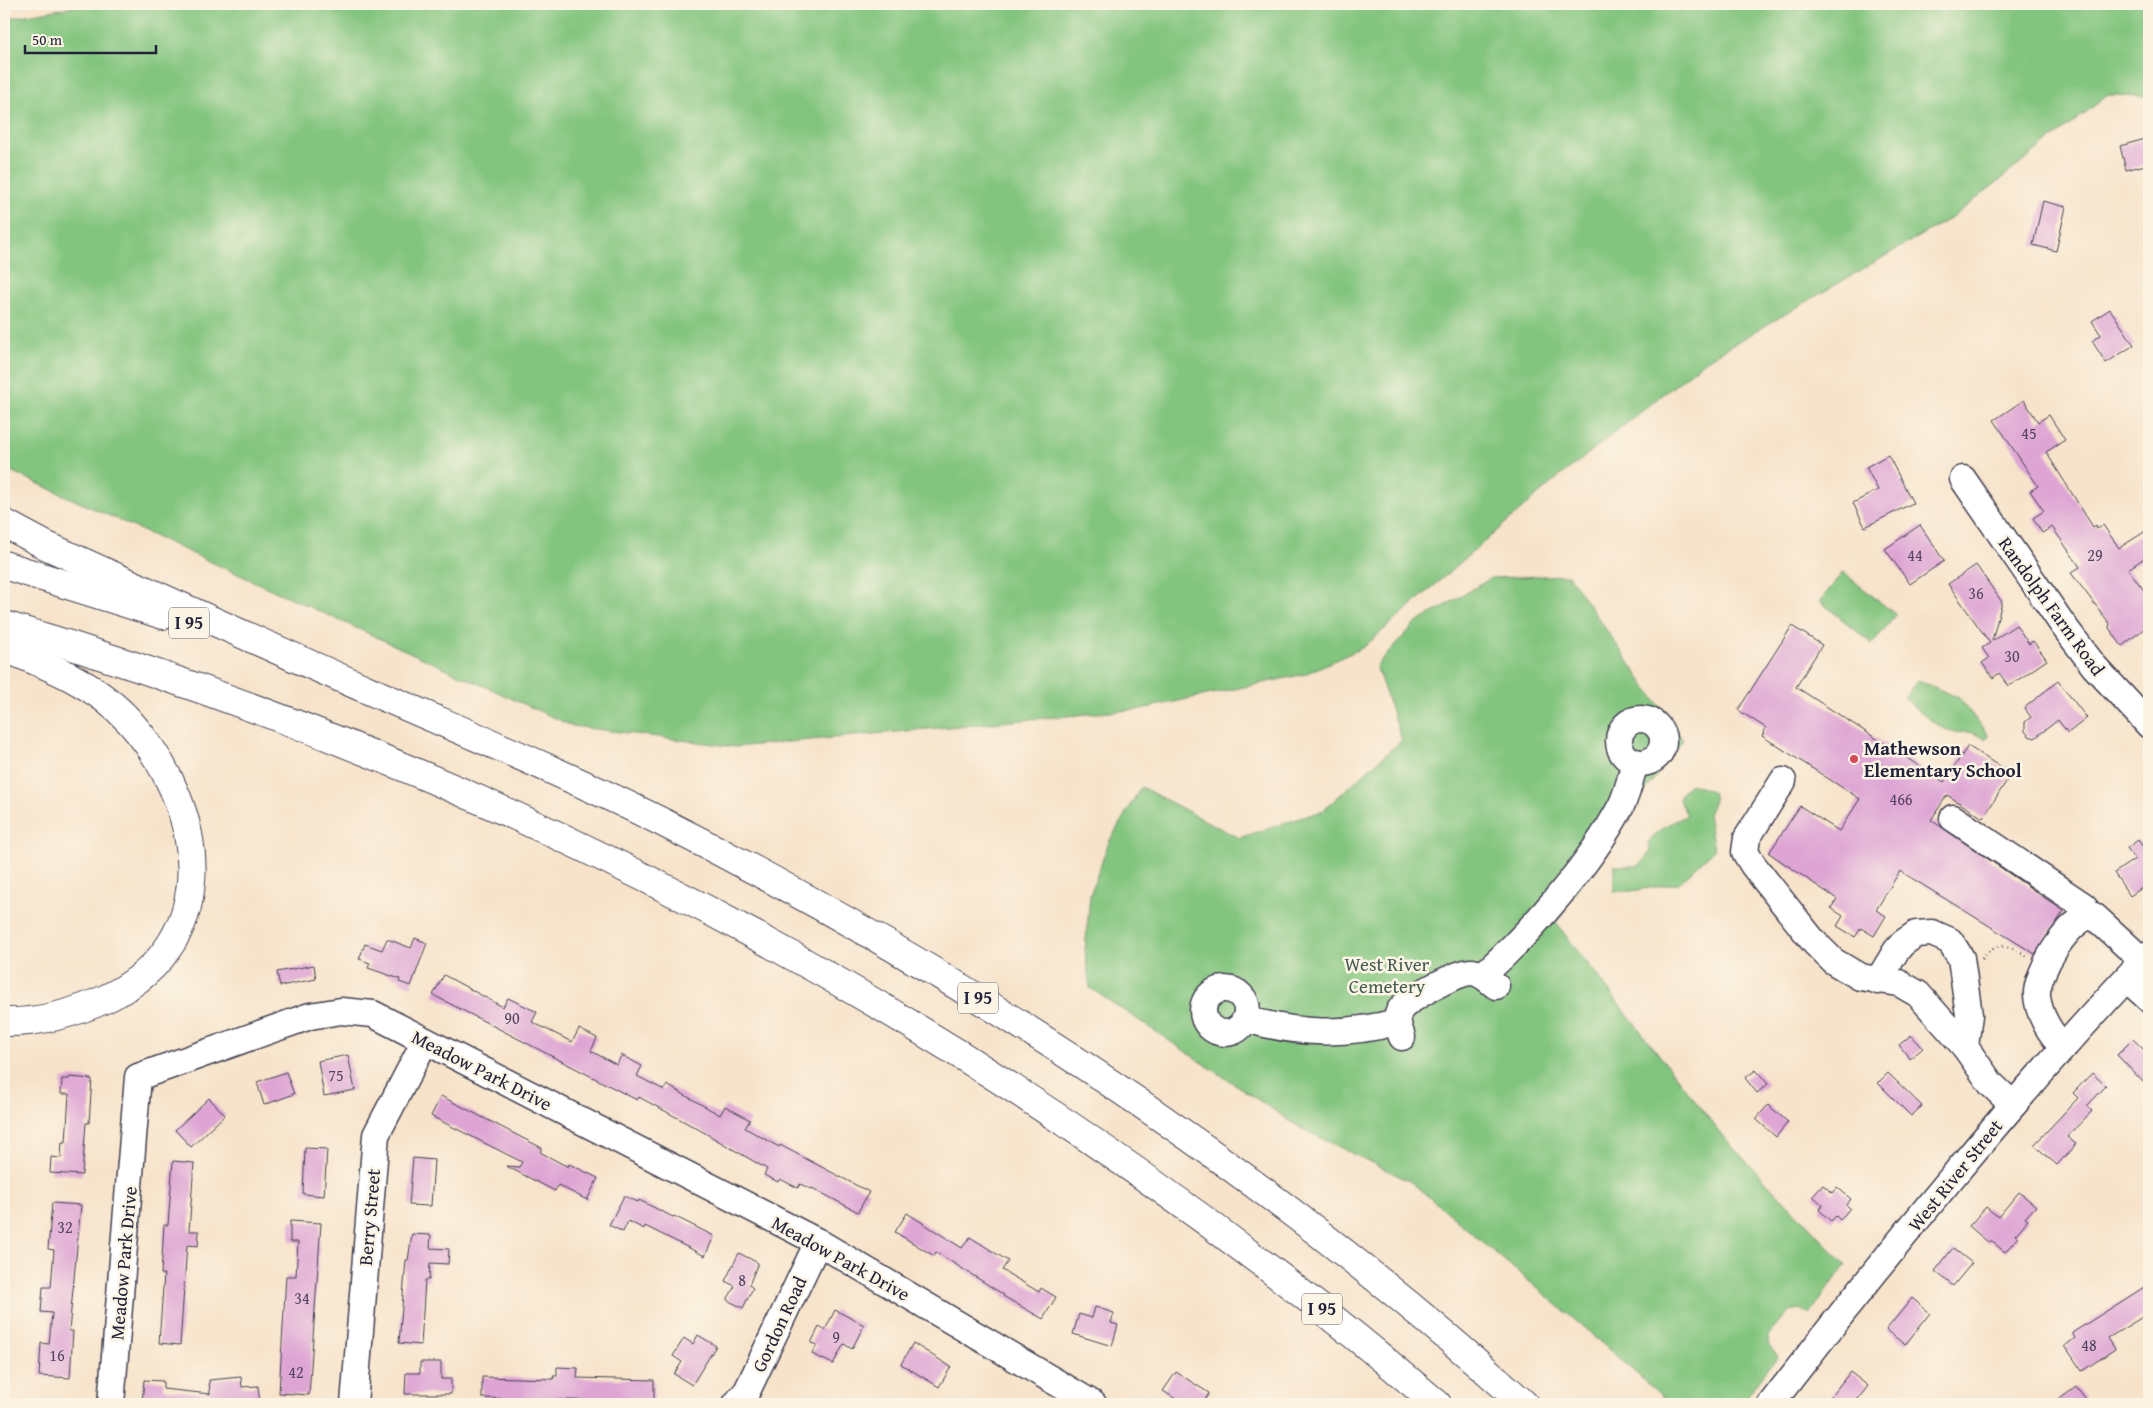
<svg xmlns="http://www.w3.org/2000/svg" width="2153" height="1408" viewBox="0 0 2153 1408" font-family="'Gentium Book Plus',serif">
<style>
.green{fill:#82c57e;stroke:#52745c}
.building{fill:#dea5d4}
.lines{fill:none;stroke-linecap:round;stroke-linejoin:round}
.minor-casing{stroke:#423f50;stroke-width:29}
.highway-casing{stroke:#423f50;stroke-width:30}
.path{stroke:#423f50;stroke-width:3;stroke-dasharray:1 4;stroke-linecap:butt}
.minor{stroke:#fff;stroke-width:26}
.highway{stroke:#fff;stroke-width:28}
.poi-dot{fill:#d1495b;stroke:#fcf5e5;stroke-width:2}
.labels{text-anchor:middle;stroke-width:5;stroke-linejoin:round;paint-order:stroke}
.number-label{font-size:16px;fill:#514361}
.shield{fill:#fcf5e5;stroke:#63616e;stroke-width:1}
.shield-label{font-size:18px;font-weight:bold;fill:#22223b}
.street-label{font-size:19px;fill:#22223b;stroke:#fcf5e5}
.poi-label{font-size:19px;font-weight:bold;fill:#22223b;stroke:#fcf5e5;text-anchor:start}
.park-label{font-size:19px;fill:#445b52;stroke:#fcf5e5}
</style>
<rect width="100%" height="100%" fill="#fcf5e5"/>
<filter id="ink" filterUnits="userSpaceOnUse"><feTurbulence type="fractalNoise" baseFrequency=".02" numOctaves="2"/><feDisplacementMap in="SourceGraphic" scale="10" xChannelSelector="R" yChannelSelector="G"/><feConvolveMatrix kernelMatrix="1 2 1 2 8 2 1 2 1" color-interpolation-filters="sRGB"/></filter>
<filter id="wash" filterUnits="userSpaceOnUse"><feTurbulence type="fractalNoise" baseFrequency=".0096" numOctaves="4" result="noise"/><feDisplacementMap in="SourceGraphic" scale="20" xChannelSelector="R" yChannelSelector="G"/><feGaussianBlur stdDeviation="1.12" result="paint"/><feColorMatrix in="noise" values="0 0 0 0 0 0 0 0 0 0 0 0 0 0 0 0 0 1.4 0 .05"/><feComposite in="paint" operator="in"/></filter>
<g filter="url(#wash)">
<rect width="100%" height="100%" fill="#f7e3ca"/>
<!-- green -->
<g class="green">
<polygon points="90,4 2149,4 2149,96 2108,95 1954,216 1708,359 1555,480 1364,647 1305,674 1141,709 736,747 572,726 4,468 4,19"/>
<polygon points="1843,572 1896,615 1872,644 1820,601"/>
<polygon points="1568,575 1683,740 1600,852 1556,923 1725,1139 1846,1265 1809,1314 1799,1309 1789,1311 1768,1336 1769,1345 1778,1356 1741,1404 1671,1404 1581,1325 1411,1182 1302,1129 1090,988 1085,950 1090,895 1109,842 1141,787 1239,838 1322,811 1402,740 1376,666 1415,624 1491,578"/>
<path d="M1918,680L1959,698L1989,736L1985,739C1970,729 1970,734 1955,732C1935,728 1919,710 1904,698Z"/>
<polygon points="1690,784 1712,791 1714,801 1708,814 1714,850 1679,883 1632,891 1614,891 1614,866 1639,866 1650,852 1648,843 1662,828 1687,815 1679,800 1682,791"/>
</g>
<g id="blocks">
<!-- building -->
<g class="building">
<polygon points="2149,138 2149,164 2126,170 2120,146"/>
<polygon points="2043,201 2066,207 2056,251 2033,245"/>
<polygon points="2110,309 2134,345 2106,363 2092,341 2101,335 2092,321"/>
<polygon points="2024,400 2038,422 2049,415 2065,440 2046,452 2093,527 2096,525 2097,528 2103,525 2119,548 2149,529 2149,555 2128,569 2149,597 2149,625 2122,646 2109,628 2110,624 2071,573 2080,567 2052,527 2042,533 2033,518 2044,511 2030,491 2038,486 1994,420"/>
<polygon points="1888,455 1913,503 1865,527 1853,503 1878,490 1866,467"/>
<polygon points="1920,525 1944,561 1910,584 1885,549"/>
<polygon points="1976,565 2002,602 1992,641 2016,625 2029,644 2033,641 2047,660 2009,686 1999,673 1993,678 1982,663 1989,658 1982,648 1990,643 1948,584"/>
<polygon points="1792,626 1822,645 1796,687 1944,782 1968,746 2011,774 1983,818 1947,795 1931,820 2064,911 2035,954 1900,871 1876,910 1886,916 1874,936 1861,928 1855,937 1837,926 1843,916 1831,908 1837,899 1769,853 1800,806 1839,831 1860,799 1762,736 1766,728 1738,710"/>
<polygon points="2058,681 2087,718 2068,733 2058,720 2035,738 2029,736 2025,731 2025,722 2031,717 2024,708"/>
<polygon points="2138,840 2146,851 2149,848 2149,883 2130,896 2114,873 2135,859 2127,848"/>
<polygon points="415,938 427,943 411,986 399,982 400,979 368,968 370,963 359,959 365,944 382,950 387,939 411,948"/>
<polygon points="314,965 316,979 280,986 277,972"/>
<polygon points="444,975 503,1007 508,998 537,1012 532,1022 572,1042 579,1029 597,1038 591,1051 617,1065 621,1055 642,1066 637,1076 664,1090 667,1085 720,1115 725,1106 750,1120 745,1128 779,1147 780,1145 869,1192 858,1212 812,1188 811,1189 800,1184 798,1188 780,1179 778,1182 764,1175 767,1169 698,1129 639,1097 637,1100 433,995"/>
<polygon points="1911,1035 1923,1048 1910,1059 1899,1045"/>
<polygon points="2133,1039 2149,1055 2149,1088 2117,1055"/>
<polygon points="348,1055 355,1090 324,1096 318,1061"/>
<polygon points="1756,1070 1768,1084 1757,1093 1745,1078"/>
<polygon points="286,1072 294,1094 264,1105 257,1082"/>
<polygon points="1888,1073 1922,1106 1911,1116 1878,1083"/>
<polygon points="2092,1073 2106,1086 2087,1106 2092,1111 2067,1137 2076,1144 2057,1165 2034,1145 2078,1098 2073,1093"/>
<polygon points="70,1077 92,1079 89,1123 86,1123 82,1175 50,1173 51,1157 61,1158 62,1142 66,1142 69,1094 61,1094 62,1079 69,1079"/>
<polygon points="441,1096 542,1148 540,1152 568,1167 569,1164 598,1178 587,1200 558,1185 555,1191 506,1166 519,1167 522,1162 431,1116"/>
<polygon points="209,1098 225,1115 191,1147 175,1130"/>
<polygon points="1768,1105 1788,1122 1776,1137 1756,1119"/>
<polygon points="305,1148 327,1149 324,1196 303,1194"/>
<polygon points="413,1158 434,1160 431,1206 409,1205"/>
<polygon points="173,1161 194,1163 189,1231 199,1231 198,1246 187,1245 180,1345 159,1343 164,1274 161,1274 164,1225 168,1225"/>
<polygon points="1823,1185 1832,1193 1837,1187 1851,1199 1846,1205 1850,1208 1840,1220 1836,1216 1831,1221 1819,1210 1823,1205 1813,1196"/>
<polygon points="2019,1192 2036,1206 2025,1218 2028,1220 2015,1235 2018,1237 2005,1252 1991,1241 1989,1243 1969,1226 1986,1207 1998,1217"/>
<polygon points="624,1196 638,1202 639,1200 673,1217 674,1216 714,1236 705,1256 645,1226 644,1229 628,1221 623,1232 609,1225"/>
<polygon points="52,1203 81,1205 69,1331 73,1331 70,1378 39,1376 41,1343 49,1344 52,1313 41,1312 43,1287 51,1287 54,1250 48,1249"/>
<polygon points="907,1213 962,1248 970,1237 1008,1261 1002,1270 1039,1292 1041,1288 1056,1297 1043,1319 1003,1296 1004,1295 936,1252 934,1256 895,1232"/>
<polygon points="290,1221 321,1223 309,1395 279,1393 286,1276 296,1276 298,1242 290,1242"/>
<polygon points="412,1234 431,1235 430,1248 449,1249 448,1264 430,1263 429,1280 425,1280 421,1345 399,1343 406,1260 408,1260"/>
<polygon points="1953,1248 1972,1263 1953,1286 1935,1271"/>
<polygon points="739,1253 758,1263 749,1285 753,1288 743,1308 727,1300 735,1286 725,1281"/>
<polygon points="2149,1284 2149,1313 2108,1338 2115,1349 2082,1371 2065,1346 2075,1338 2072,1333"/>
<polygon points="1912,1298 1930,1313 1905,1345 1886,1330"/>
<polygon points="1095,1307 1114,1313 1111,1323 1118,1325 1112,1346 1073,1334 1079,1314 1092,1318"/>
<polygon points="835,1310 864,1325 852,1349 844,1344 833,1364 812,1354 817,1345 811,1343 819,1327 825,1330"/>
<polygon points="698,1335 716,1346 692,1385 674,1374 682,1362 673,1356 684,1338 693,1344"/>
<polygon points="913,1343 951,1367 939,1387 901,1364"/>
<polygon points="420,1362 441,1362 441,1379 451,1379 451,1394 405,1394 406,1373 420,1373"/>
<polygon points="557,1367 578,1368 577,1378 654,1380 654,1402 482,1398 482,1377 554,1379 553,1376 557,1376"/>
<polygon points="1176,1372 1209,1393 1202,1404 1184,1404 1163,1391"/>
<polygon points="1850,1372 1868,1386 1854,1404 1825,1404"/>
<polygon points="241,1377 242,1387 258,1386 260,1404 142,1404 144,1380 163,1381 163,1389 210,1394 209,1380"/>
<polygon points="2076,1387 2089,1404 2053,1404"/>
</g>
</g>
</g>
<g filter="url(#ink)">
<use href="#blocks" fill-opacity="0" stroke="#423f50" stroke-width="1"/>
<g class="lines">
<!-- minor casing -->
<g class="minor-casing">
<g id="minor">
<polyline points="1963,479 2063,625 2094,666 2149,725"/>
<circle cx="1641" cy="741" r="22"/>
<polyline points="1783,781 1747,838 1745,852 1753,865 1814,942 1833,961 1860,977 1899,983 1918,994 1965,1047 1991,1084 2013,1105"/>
<polyline points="1953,818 2084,906 2089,915"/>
<path d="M1483,975C1531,932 1591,863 1621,806C1628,792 1631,776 1635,762"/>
<polyline points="2127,979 2149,999"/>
<polyline points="1878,981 1896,951 1903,943 1916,934 1932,933 1950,941 1961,958 1969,1015 1965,1047"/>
<circle cx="1225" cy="1011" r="22"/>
<path d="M1245,1019C1299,1034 1343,1036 1397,1022"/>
<path d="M1402,1037C1399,1028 1395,1018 1400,1010C1407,999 1459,971 1472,972C1482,973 1488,980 1496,986"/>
<path d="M2064,1047C2050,1034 2039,1015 2037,996C2035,975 2070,914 2094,916L2143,961"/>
<polyline points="111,1404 138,1077 310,1016 341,1011 373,1014 818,1242 1093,1404"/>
<polyline points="354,1404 376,1135 425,1041"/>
<polyline points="736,1404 747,1391 818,1242"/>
<path d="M1771,1404C1891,1249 2014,1097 2149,954"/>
</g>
</g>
<!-- highway casing -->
<g class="highway-casing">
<g id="highway">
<path d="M4,523L45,545C152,593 260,643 368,690C466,733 564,773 660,821C971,978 1265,1171 1524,1404"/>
<polyline points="4,565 163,615"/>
<path d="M4,625C536,783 1014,1044 1437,1404"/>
<path d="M4,648C50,666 96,684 130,722C210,812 225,950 96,1003C67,1015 36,1023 4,1022"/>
</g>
</g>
<!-- path -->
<path class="path" d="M1982,959C1996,939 2011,946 2028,957"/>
<!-- minor -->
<use href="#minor" class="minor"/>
<!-- highway -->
<use href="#highway" class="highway"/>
</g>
</g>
<!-- markers -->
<circle class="poi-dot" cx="1854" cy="759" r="5"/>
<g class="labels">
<!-- number labels -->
<g class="number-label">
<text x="2029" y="439">45</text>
<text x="1915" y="561">44</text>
<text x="2095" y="561">29</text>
<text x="1976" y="599">36</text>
<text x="2012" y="662">30</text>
<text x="1901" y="805">466</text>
<text x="512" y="1024">90</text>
<text x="336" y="1081">75</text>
<text x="65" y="1233">32</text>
<text x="742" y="1286">8</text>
<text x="302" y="1304">34</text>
<text x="836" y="1343">9</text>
<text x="2089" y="1351">48</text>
<text x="57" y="1361">16</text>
<text x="296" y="1378">42</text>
</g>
<!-- shield labels -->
<g class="shield">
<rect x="169" y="607.5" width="40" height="31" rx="4"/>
<rect x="958" y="982.5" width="40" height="31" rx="4"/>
<rect x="1302" y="1293.5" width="40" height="31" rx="4"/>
</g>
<g class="shield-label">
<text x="189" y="629">I 95</text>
<text x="978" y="1004">I 95</text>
<text x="1322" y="1315">I 95</text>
</g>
<!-- street labels -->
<g class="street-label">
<text transform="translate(2052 606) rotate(54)" y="7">Randolph Farm Road</text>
<text transform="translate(482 1070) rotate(27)" y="7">Meadow Park Drive</text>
<text transform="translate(1955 1175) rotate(-51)" y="7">West River Street</text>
<text transform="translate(369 1217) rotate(-85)" y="7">Berry Street</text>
<text transform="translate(841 1258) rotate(29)" y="7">Meadow Park Drive</text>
<text transform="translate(123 1263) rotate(-85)" y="7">Meadow Park Drive</text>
<text transform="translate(779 1324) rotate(-65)" y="7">Gordon Road</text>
</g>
<!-- poi labels -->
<g class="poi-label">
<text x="1864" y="755">Mathewson<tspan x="1864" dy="22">Elementary School</tspan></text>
</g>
<!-- park labels -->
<g class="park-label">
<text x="1387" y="971">West River<tspan x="1387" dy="22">Cemetery</tspan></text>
</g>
</g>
<!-- margin -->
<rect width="2153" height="1408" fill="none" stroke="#fcf5e5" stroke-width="20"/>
<!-- scale -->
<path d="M25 45v8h131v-8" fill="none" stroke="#22223b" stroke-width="2.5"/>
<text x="32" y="45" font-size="15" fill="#22223b" stroke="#fcf5e5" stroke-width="4" paint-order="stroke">50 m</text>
</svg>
